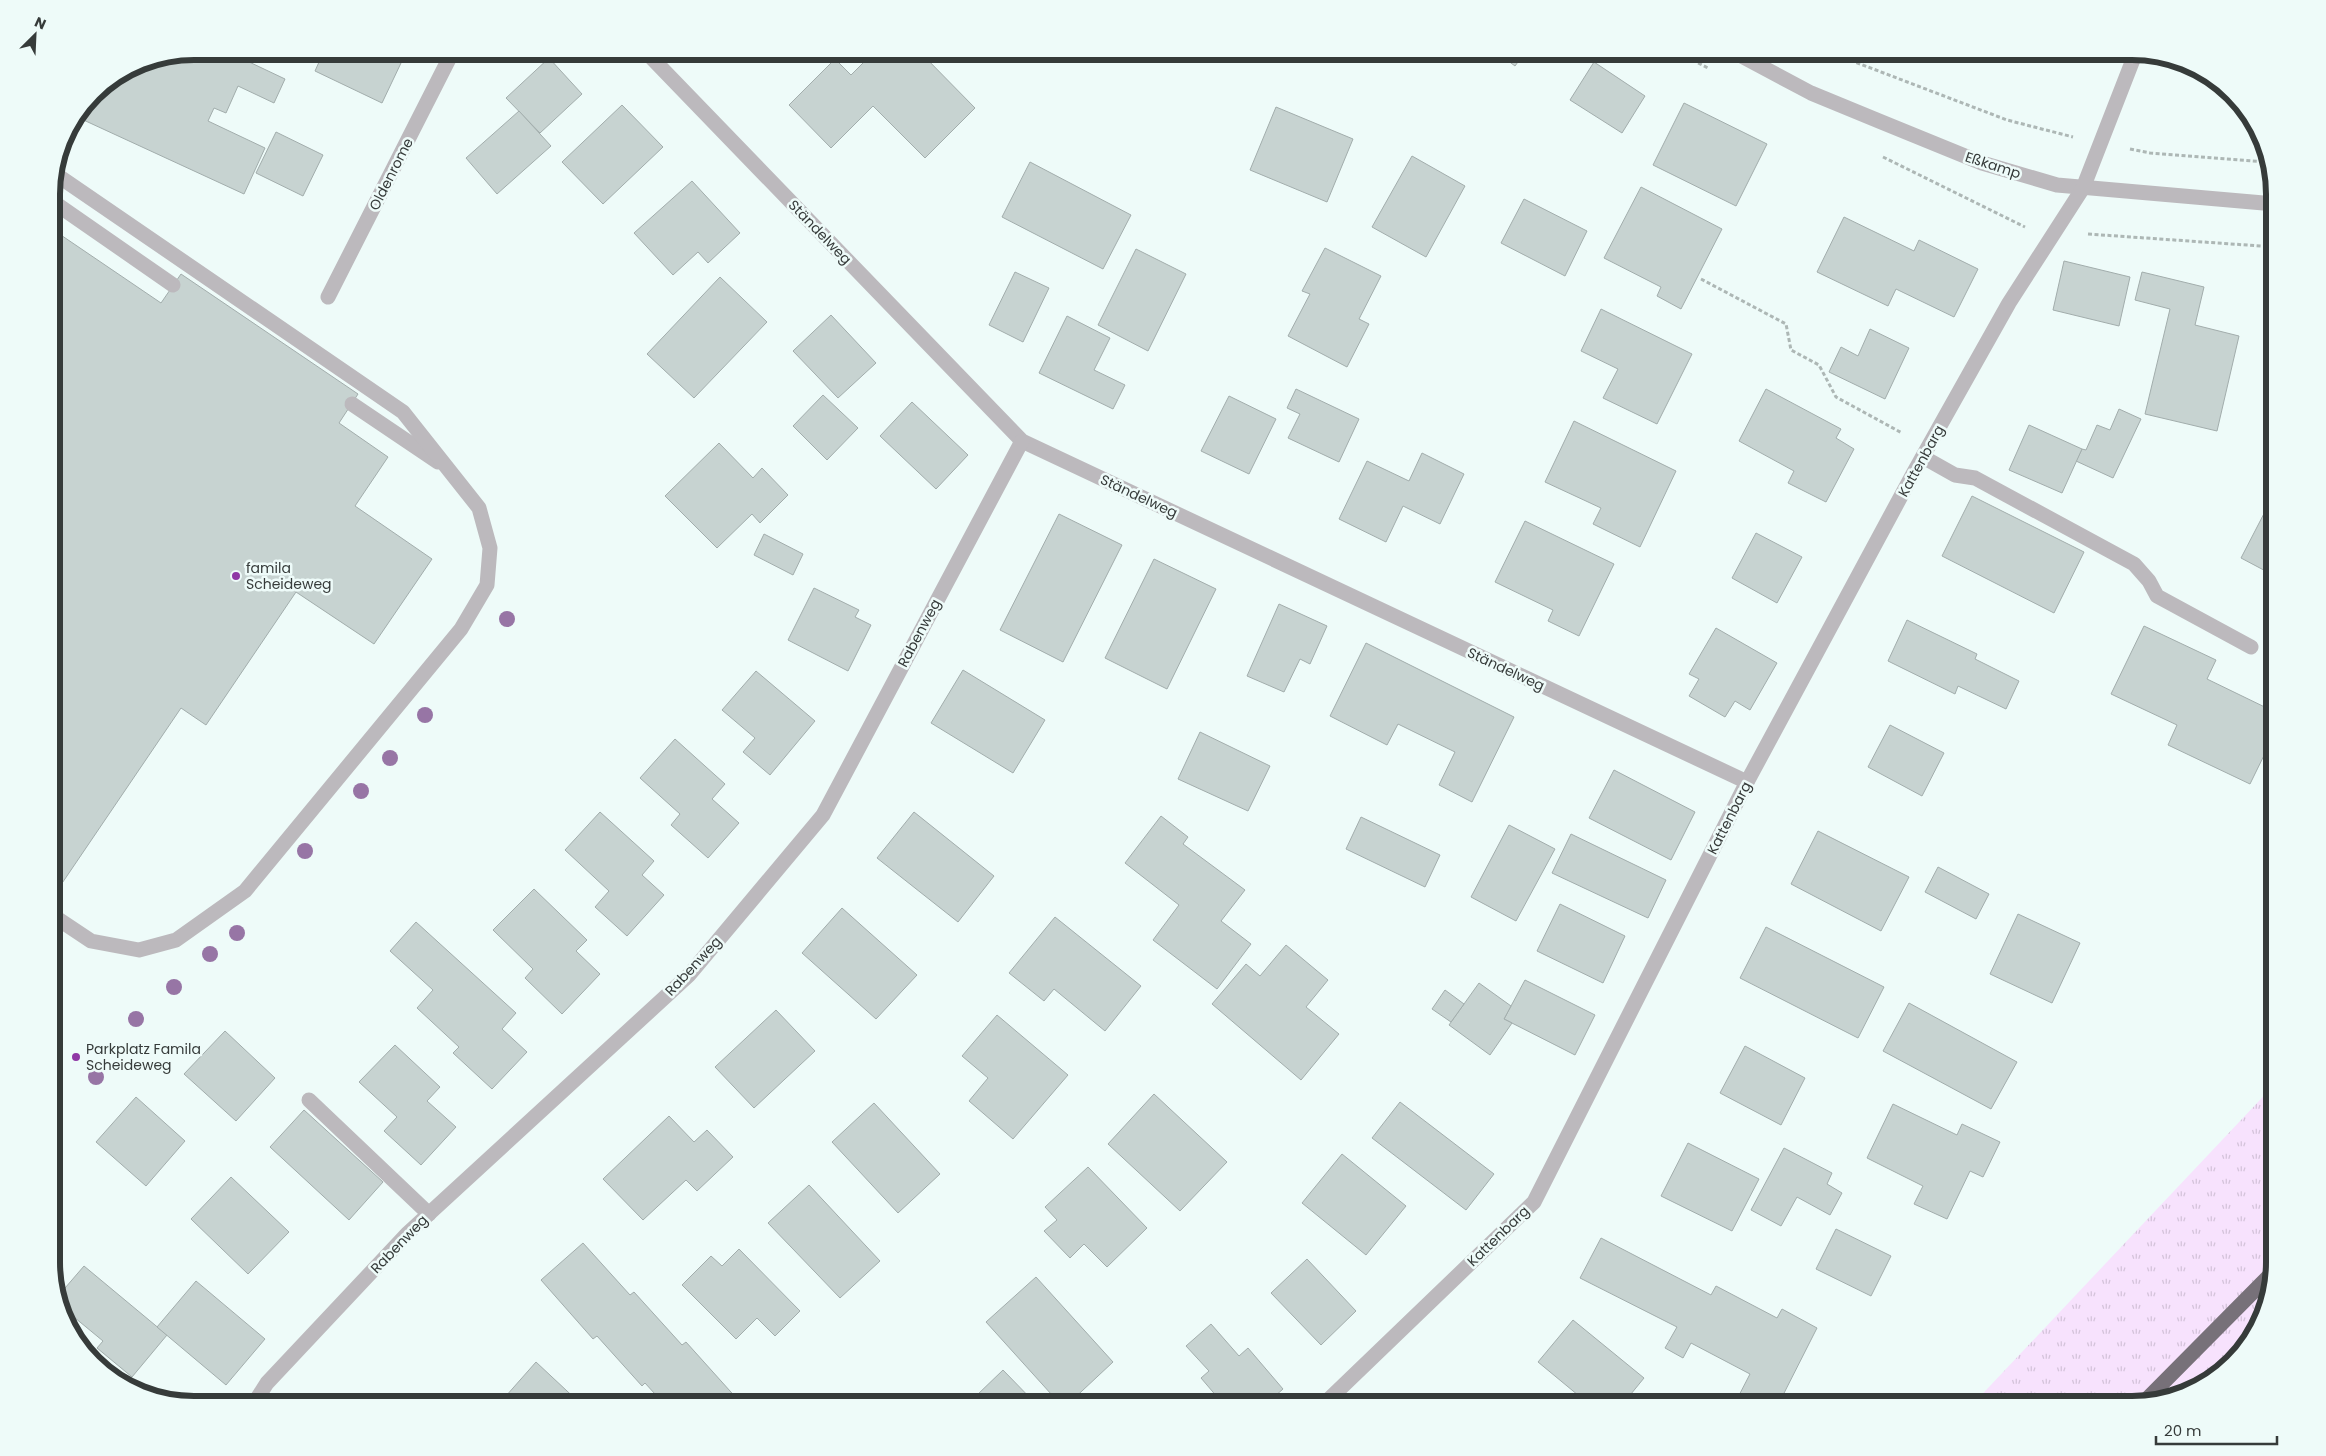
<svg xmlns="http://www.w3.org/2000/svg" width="2326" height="1456" viewBox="0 0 2326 1456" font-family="Poppins,sans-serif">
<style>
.grass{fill:url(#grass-tufts)}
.building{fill:#c7d3d1;stroke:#a2adac}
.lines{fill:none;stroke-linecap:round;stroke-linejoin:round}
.path{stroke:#adb7b5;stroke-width:3;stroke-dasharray:4 2.5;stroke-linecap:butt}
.lane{stroke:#bcb9bd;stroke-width:15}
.street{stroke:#bcb9bd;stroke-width:15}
.highway{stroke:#777179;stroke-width:15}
.tree{fill:#9775a5}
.poi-dot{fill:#8f38a5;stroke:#eefbf9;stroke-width:2}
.labels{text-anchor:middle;stroke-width:5;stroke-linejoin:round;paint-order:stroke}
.street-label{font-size:14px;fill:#363b3a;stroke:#eefbf9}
.poi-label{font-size:14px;fill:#363b3a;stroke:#eefbf9;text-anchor:start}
.rim{fill:none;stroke:#363b3a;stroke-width:6}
</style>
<defs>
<pattern id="grass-tufts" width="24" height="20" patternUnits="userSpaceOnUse" patternTransform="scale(1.25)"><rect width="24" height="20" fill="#f7e2fd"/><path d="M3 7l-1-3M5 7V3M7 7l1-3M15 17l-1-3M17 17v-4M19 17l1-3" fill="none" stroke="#d4c3da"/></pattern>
</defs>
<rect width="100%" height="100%" fill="#eefbf9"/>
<!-- grass -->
<polygon class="grass" points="2275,1084 2275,1263 2251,1341 2203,1386 2133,1405 1972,1405"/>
<!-- building -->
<g class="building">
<polygon points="194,51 226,51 285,79 274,103 238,86 226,113 214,108 208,121 265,148 244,194 77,117 93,93 139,62"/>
<polygon points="324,51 375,51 401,63 382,103 315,71"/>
<polygon points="875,51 919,51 975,108 925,158 873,106 831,148 789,105 835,59 851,75"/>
<polygon points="1495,51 1526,51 1515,66"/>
<polygon points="2021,51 2048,51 2045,59"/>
<polygon points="549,58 582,94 540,133 506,98"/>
<polygon points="1594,62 1645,96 1622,133 1570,100"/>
<polygon points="1684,103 1767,144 1736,206 1653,165"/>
<polygon points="622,105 663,147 603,204 562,162"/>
<polygon points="1276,107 1353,139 1327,202 1250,170"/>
<polygon points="519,111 551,146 497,194 466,158"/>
<polygon points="276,132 323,155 303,196 256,173"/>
<polygon points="1412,156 1465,186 1426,257 1372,227"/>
<polygon points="1030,162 1131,215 1103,269 1002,217"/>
<polygon points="692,181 740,233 708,263 698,252 673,275 634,233"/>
<polygon points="1641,187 1722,229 1681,309 1657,296 1661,287 1604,258"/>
<polygon points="1524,199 1587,231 1565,276 1501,243"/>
<polygon points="1844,217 1914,251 1919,240 1978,269 1954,317 1896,289 1888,306 1817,272"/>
<polygon points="52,229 161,303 181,274 358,394 339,423 388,457 355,506 432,559 374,644 296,592 206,725 181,708 52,898"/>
<polygon points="1325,248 1381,276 1359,319 1369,324 1347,367 1288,336 1310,294 1302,291"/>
<polygon points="1136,249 1186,274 1148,351 1098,325"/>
<polygon points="2064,261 2130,277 2119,326 2053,310"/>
<polygon points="1015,272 1049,288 1023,342 989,325"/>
<polygon points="2142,272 2204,287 2195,325 2239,336 2217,431 2145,414 2170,309 2135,300"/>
<polygon points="720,277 767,322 694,398 647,354"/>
<polygon points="1601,309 1692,354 1657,424 1603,398 1618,369 1581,351"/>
<polygon points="831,315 876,363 838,398 793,351"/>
<polygon points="1067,316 1110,338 1094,370 1125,385 1113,409 1039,373"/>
<polygon points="1870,329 1909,348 1885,399 1829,372 1841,347 1858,356"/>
<polygon points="1296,389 1359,419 1339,462 1288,438 1300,414 1287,408"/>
<polygon points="1766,389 1841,429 1836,438 1854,449 1826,502 1788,483 1794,471 1739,441"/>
<polygon points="823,395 858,428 827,460 793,426"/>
<polygon points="1229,396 1276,419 1249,474 1201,451"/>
<polygon points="912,402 968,455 936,489 880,436"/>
<polygon points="2119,409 2141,419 2113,478 2076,461 2082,449 2086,450 2097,425 2110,430"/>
<polygon points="1574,421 1676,471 1640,547 1593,524 1601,508 1545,482"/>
<polygon points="2029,425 2082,449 2062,493 2009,470"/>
<polygon points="719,443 753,478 762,468 788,495 760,523 752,514 717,548 665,496"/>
<polygon points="1422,453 1464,474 1440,524 1403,506 1386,542 1339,519 1367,461 1409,481"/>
<polygon points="1972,496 2084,552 2054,613 1942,556"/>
<polygon points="2270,502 2275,505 2275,576 2241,558"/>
<polygon points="1059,514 1122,545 1063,662 1000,630"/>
<polygon points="1525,521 1614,564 1579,636 1548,621 1553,610 1495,582"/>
<polygon points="1756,533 1802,557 1777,603 1732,578"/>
<polygon points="764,534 803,554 793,575 754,555"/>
<polygon points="1154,559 1216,589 1167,689 1105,658"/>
<polygon points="814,588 859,610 855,617 871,625 848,671 788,640"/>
<polygon points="1279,604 1327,626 1310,664 1300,659 1284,692 1247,676"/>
<polygon points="1907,620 1977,654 1975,659 2019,681 2006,709 1958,686 1955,694 1888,661"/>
<polygon points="2144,626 2216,660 2207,679 2275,712 2275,733 2250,784 2168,745 2177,725 2111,694"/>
<polygon points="1716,628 1777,663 1750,710 1735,701 1725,717 1689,696 1699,679 1689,674"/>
<polygon points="1366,643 1514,717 1472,802 1439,785 1455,752 1398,724 1387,745 1330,716"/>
<polygon points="963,670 1045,720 1013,773 931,723"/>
<polygon points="756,671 815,721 770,775 743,752 755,738 722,710"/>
<polygon points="1890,725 1944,753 1922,796 1868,767"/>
<polygon points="1200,732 1270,766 1248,811 1178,779"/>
<polygon points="675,739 725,784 712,799 739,823 708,858 671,825 680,814 640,778"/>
<polygon points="1614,770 1695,812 1671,860 1589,818"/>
<polygon points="600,812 654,861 642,875 664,895 627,936 595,907 609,891 565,850"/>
<polygon points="914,812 994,876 958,922 877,858"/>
<polygon points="1161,816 1188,837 1183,844 1245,890 1221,921 1251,944 1217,989 1153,940 1179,905 1125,863"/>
<polygon points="1361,817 1440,855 1425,887 1346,849"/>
<polygon points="1509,825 1555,849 1516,921 1471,897"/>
<polygon points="1818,831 1909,877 1881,931 1791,884"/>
<polygon points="1571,834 1666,880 1648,918 1552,873"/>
<polygon points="1938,867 1989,894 1976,919 1925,892"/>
<polygon points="534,889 587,940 576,951 600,974 562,1014 525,978 533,969 493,930"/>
<polygon points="1560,904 1625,936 1603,983 1537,951"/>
<polygon points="842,908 917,975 876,1019 802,953"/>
<polygon points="2018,914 2080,943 2052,1003 1990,974"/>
<polygon points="1055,917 1141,986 1105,1031 1054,989 1044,1001 1009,973"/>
<polygon points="416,922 516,1013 502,1029 527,1052 492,1089 453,1053 459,1047 417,1008 433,990 390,951"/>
<polygon points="1766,927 1884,987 1858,1038 1740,978"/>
<polygon points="1286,945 1328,980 1306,1007 1339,1034 1301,1080 1212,1004 1246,964 1260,976"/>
<polygon points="1525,980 1595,1015 1575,1055 1504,1019"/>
<polygon points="1479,983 1511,1006 1504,1019 1512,1023 1490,1055 1449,1025"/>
<polygon points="1445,990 1464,1004 1451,1022 1432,1009"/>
<polygon points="1909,1003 2017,1062 1991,1109 1883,1051"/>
<polygon points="776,1010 815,1051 754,1108 715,1067"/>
<polygon points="997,1015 1068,1075 1013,1139 969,1101 988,1078 962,1056"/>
<polygon points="225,1031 275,1078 236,1121 184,1074"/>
<polygon points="395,1045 440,1087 427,1101 456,1127 421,1165 384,1131 397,1117 359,1082"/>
<polygon points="1745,1046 1805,1078 1781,1125 1720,1093"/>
<polygon points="1154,1094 1227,1162 1180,1211 1108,1144"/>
<polygon points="136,1097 185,1141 146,1186 96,1142"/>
<polygon points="1400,1102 1494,1174 1466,1210 1372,1138"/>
<polygon points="874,1103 940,1174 898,1213 832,1142"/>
<polygon points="1893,1104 1957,1135 1962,1124 2000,1142 1983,1177 1970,1171 1947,1219 1914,1204 1923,1186 1867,1158"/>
<polygon points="304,1110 383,1182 349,1220 270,1147"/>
<polygon points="669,1116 694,1142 707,1130 733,1157 697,1191 686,1180 643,1220 603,1179"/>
<polygon points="1688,1143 1759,1179 1732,1231 1661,1196"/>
<polygon points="1784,1148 1832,1173 1827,1184 1842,1193 1830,1215 1797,1197 1781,1226 1751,1210"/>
<polygon points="1342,1154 1406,1206 1366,1255 1302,1203"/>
<polygon points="1088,1167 1147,1228 1107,1267 1084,1244 1070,1258 1044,1231 1057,1220 1045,1207"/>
<polygon points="231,1177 289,1232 248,1274 191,1219"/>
<polygon points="809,1185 880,1261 840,1298 768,1223"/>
<polygon points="1836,1229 1891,1256 1871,1296 1816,1269"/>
<polygon points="1601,1238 1711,1295 1716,1286 1777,1318 1782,1309 1817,1328 1778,1405 1734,1405 1750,1374 1691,1343 1683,1358 1665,1348 1677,1327 1580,1278"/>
<polygon points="583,1243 630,1295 634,1292 682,1345 686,1342 739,1401 736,1405 665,1405 645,1383 642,1386 597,1336 593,1339 541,1280"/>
<polygon points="739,1249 800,1311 775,1336 757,1318 736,1339 682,1285 711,1256 722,1266"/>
<polygon points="1307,1259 1356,1311 1321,1345 1271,1293"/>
<polygon points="84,1266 167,1335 132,1377 97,1348 103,1341 63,1308 59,1295"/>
<polygon points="1036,1277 1113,1362 1067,1405 1061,1405 986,1322"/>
<polygon points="196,1281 265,1339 226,1385 157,1327"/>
<polygon points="1573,1320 1644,1378 1622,1405 1590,1405 1538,1362"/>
<polygon points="1211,1324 1239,1356 1248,1348 1283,1389 1265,1405 1224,1405 1201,1378 1209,1371 1186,1346"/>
<polygon points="87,1351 146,1390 115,1381"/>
<polygon points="536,1362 582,1405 498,1405"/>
<polygon points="1003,1370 1037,1405 984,1405 976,1396"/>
</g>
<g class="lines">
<!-- path -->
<g class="path">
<polyline points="1675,51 1708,68"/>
<polyline points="1826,51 2007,120 2073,137"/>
<polyline points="2130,149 2150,153 2266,162"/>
<polyline points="1883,157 2025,227"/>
<polyline points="2088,234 2275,247"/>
<polyline points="1701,279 1786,324 1791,350 1819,365 1836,397 1902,433"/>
</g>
<!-- lane -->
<g class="lane">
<polyline points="52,201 173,285"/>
<polyline points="352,404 438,462"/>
<polyline points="1923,457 1955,475 1975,478 2134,564 2149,581 2157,596 2251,647"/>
<polyline points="52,915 91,941 139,950 176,940 245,891 461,629 487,585 490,548 479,508 403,412 54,173"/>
<polyline points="309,1100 429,1214"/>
</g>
<!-- street -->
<g class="street">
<polyline points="645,51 1022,441 1747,782"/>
<polyline points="1732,51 1811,93 1879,121 1982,163 2057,185 2275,204"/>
<polyline points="328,297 453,51"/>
<polyline points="253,1405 267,1383 408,1233 689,975 823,815 1022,441"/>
<polyline points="1323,1405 1534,1202 1747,782 1914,472 2009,303 2083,188 2136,52"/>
</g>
<!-- highway -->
<polyline class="highway" points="2145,1401 2271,1274"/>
</g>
<!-- trees -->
<g class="tree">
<circle cx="507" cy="619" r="8"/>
<circle cx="425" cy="715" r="8"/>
<circle cx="390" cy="758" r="8"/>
<circle cx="361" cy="791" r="8"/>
<circle cx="305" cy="851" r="8"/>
<circle cx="237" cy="933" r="8"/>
<circle cx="210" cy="954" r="8"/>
<circle cx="174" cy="987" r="8"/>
<circle cx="136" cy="1019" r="8"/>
<circle cx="96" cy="1077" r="8"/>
</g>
<!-- markers -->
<g class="poi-dot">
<circle cx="236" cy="576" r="5"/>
<circle cx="76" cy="1057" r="5"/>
</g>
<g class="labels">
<!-- street labels -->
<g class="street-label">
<text transform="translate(1993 165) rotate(18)" y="5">Eßkamp</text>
<text transform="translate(391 174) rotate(-63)" y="5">Oldenrome</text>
<text transform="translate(820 232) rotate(46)" y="5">Ständelweg</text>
<text transform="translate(1921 461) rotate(-61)" y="5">Kattenbarg</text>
<text transform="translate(1139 496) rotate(25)" y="5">Ständelweg</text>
<text transform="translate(919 633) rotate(-62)" y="5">Rabenweg</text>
<text transform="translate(1506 669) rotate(25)" y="5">Ständelweg</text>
<text transform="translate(1729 818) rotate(-63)" y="5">Kattenbarg</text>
<text transform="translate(693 966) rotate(-47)" y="5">Rabenweg</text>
<text transform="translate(1498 1236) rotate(-44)" y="5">Kattenbarg</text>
<text transform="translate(399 1244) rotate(-46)" y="5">Rabenweg</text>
</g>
<!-- poi labels -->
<g class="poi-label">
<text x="246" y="573">famila<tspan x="246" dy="16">Scheideweg</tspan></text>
<text x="86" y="1054">Parkplatz Famila<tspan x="86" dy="16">Scheideweg</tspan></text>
</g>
</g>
<!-- crop -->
<path d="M0 0H2326V1456H0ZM194 60H2132A134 134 0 0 1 2266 194V1262A134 134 0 0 1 2132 1396H194A134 134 0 0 1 60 1262V194A134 134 0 0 1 194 60Z" fill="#eefbf9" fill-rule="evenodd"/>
<path class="rim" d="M194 60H2132A134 134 0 0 1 2266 194V1262A134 134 0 0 1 2132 1396H194A134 134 0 0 1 60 1262V194A134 134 0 0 1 194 60Z"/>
<!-- north arrow -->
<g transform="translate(35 35) rotate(24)" stroke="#eefbf9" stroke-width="4" paint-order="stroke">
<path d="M0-4L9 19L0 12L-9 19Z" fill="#363b3a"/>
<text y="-8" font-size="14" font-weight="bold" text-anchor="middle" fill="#363b3a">N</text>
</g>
<!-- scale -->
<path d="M2156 1436v8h121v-8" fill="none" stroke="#363b3a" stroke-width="2.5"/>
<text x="2164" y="1436" font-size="15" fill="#363b3a" stroke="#eefbf9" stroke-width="4" paint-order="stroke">20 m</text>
</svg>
